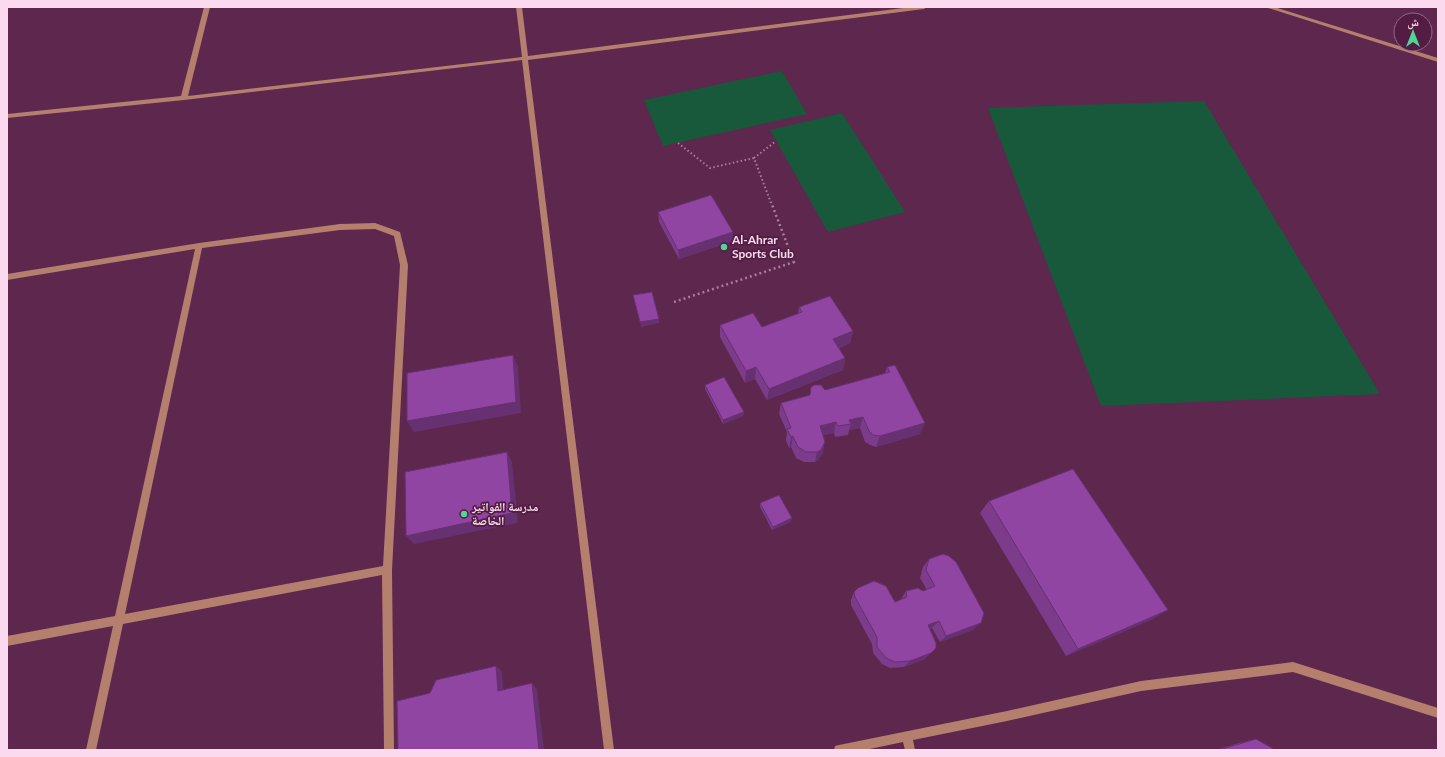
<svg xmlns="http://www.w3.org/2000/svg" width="1445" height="757" viewBox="0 0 1445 757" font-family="Lato,'Noto Naskh Arabic',sans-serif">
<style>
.green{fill:#18593c}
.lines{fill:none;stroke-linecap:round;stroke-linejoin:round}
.path-far1{stroke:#a97d9b;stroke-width:2;stroke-dasharray:1.5 2.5;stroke-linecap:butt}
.path{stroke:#a97d9b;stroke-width:2.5;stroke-dasharray:2 3;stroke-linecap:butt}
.minor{fill:#b47f6c;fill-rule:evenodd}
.wall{fill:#7d3b8b}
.shaded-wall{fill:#663071}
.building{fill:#9145a2;stroke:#663071}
.poi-dot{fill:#52d397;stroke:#521c43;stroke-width:1.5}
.labels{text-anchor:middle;stroke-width:3.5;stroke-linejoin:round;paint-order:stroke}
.poi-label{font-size:12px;font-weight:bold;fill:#fbd9ee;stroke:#521c43;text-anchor:start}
</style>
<rect width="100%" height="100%" fill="#5d274e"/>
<!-- green -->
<g class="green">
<polygon points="782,71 807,114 663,146 644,100"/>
<polygon points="1204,101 1380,394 1101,406 988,108"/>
<polygon points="842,113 905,212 828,232 770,130"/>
</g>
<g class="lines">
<!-- path-far1 -->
<g class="path-far1">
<polyline points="678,143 710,168 754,158"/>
<polyline points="771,203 754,158 776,141"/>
</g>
<!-- path -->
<polyline class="path" points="674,302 794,262 771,202"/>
<!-- minor -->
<g class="minor">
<polygon points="204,7 210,7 188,96 522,57 516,7 522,7 528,56 911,7 927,7 924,9 528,60 614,750 604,750 522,60 184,100 7,118 7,114 181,96"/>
<polygon points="1265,7 1274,7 1438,58 1438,62"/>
<path d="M375,223L400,232L408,265L392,570L394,750H384L382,575L123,624L96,750H86L113,626L7,646V636L115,616L195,249L7,280V274L199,243L340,224ZM375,229L394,236L400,265L383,566L125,614L202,248L340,230Z"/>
<polygon points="1293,662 1438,708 1438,718 1293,672 1141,691 1007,721 913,740 915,750 905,750 903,742 865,750 834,750 835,746 839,745 1007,711 1141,681"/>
</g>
</g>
<!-- wall -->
<g class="wall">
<polygon points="658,212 733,232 733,241 679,259 659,222"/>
<polygon points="799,307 853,331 850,343 839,348 845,358 843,370 767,400 755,379 745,383 720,337 720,325 762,327 798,314"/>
<polygon points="887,367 920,434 876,447 870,445 865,442 860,428 849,430 848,435 835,437 834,433 823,435 823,453 818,460 815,462 804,462 796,458 791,447 789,448 786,440 787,432 779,414 781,403 810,395 811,387 825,390 885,373"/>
<polygon points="705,385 744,412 743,416 723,424 705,389"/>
<polygon points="989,501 1153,619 1066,656 980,513"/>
<polygon points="760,503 791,522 772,530 760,507"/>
<polygon points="929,559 973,630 940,642 932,628 930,629 925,659 904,667 890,668 882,664 873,653 872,644 851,605 851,600 854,592 895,602 901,600 901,599 906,591 923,591 927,590 920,578 923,567"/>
<polygon points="1256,739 1273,750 1216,750 1239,743"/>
</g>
<!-- shaded-wall -->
<g class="shaded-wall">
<polygon points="733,232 733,241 679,259 678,250"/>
<polygon points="659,319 659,323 641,327 640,322"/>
<polygon points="853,331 850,343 830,351 833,339"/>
<polygon points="513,355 518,367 521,413 414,432 407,421"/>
<polygon points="845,358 843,370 767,400 769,389"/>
<polygon points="756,367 755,379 745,383 746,371"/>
<polygon points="744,412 743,416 723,424 723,420"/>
<polygon points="863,417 860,428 849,430 851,424 849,420"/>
<polygon points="836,422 834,433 817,437 820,426"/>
<polygon points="925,423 920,434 876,447 880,436"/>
<polygon points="793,436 791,447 789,448 791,437"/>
<polygon points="825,442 823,453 818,460 815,462 817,452"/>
<polygon points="507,452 512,462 518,523 414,544 406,536"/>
<polygon points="792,518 791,522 772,530 773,527"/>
<polygon points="1168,610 1153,619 1066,656 1078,649"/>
<polygon points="939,621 932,628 922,632 928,625"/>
<polygon points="981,623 973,630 940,642 946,636"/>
<polygon points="931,653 925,659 904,667 910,661"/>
<polygon points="496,666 502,672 504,696 498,691"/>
<polygon points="532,683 537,689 544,750 539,750"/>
</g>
<!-- building -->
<g class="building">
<polygon points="711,195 733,232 678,250 658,212"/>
<polygon points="652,292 659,319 640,322 633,295"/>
<polygon points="830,296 853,331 833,339 845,358 769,389 756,367 746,371 720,325 753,313 762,327 802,312 799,307"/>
<polygon points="513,355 516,402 407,421 407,373"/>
<polygon points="895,365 925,423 880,436 873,435 869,431 863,417 849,420 851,424 838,426 836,422 820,426 825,442 821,450 817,452 806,452 798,447 793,436 791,437 787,429 791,428 781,403 810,395 811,387 814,385 821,385 825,390 890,372 887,367"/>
<polygon points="724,377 744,412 723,420 705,385"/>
<polygon points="507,452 512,513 406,536 405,472"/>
<polygon points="1073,469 1168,610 1078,649 989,501"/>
<polygon points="779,495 792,518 773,527 760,503"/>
<polygon points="943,554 949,556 956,562 984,613 981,623 946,636 939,621 928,625 936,643 936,648 931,653 910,661 895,662 886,658 877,647 877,637 855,597 854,592 858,588 874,581 886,586 895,602 907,597 906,591 918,588 923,591 935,586 926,570 929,559"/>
<polygon points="496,666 498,691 532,683 539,750 398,750 397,701 430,693 436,680"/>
<polygon points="1256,739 1272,748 1273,750 1219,750"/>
</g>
<!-- markers -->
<g class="poi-dot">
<circle cx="724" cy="247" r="4"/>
<circle cx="464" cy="514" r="4"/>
</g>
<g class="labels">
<!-- poi labels -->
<g class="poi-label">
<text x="732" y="244">Al-Ahrar<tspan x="732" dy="14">Sports Club</tspan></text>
<text x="472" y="511">مدرسة الفواتير<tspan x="472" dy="14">الخاصة</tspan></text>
</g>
</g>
<!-- border -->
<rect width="1445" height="757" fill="none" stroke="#fbd9ee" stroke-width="16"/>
<!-- north arrow -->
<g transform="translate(1413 32)"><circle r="19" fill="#521c43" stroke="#966887"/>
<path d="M0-3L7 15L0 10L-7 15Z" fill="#52d397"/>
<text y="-6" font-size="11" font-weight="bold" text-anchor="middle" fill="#fbd9ee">ش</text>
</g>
</svg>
